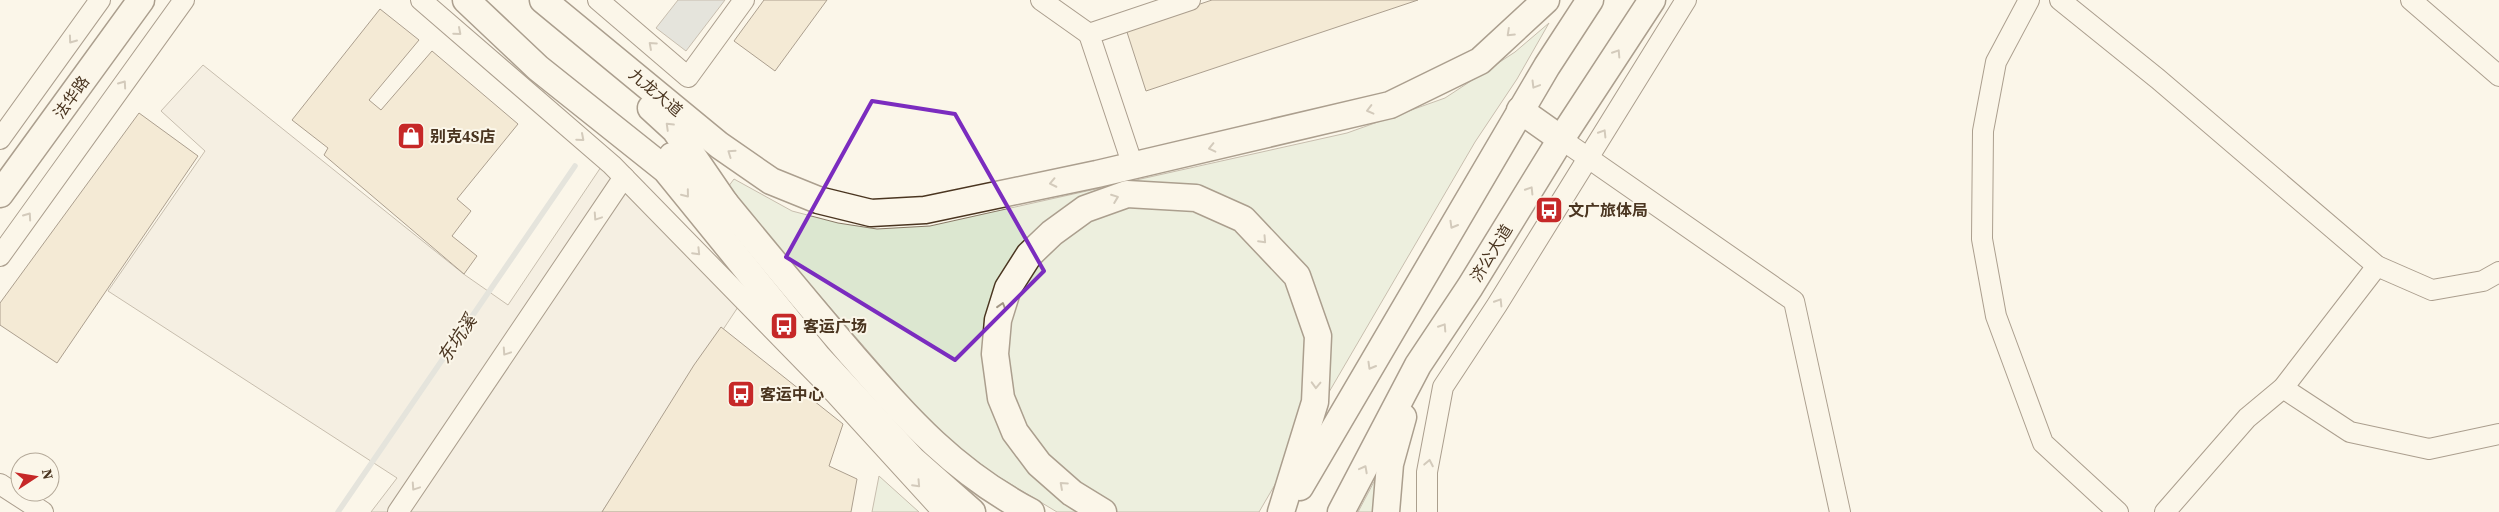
<svg xmlns="http://www.w3.org/2000/svg" width="2499" height="512" viewBox="0 0 2499 512" font-family="'Source Serif 4','Noto Sans SC',serif">
<style>
.green{fill:#dce7d0;stroke:#887966}
.parking{fill:#ede7d9;stroke:#887966}
.water{fill:#c9cecd;stroke:#887966}
.lines{fill:none;stroke-linecap:round;stroke-linejoin:round}
.stream{stroke:#c9cecd;stroke-width:5.5}
.building{fill:#ecdcbc;stroke:#4a3520}
.minor-casing{stroke:#4a3520;stroke-width:22}
.major-casing{stroke:#4a3520;stroke-width:29}
.minor{stroke:#fbf6e9;stroke-width:20}
.major{stroke:#fbf6e9;stroke-width:26}
.oneway{stroke:#a29684}
.marked{fill:none;stroke:#7b2cbf;stroke-width:4;stroke-linejoin:round}
.labels{text-anchor:middle;stroke-width:4;stroke-linejoin:round;paint-order:stroke}
.street-label{font-size:16px;fill:#4a3520;stroke:#fbf6e9}
.poi-label{font-size:16px;font-weight:bold;fill:#4a3520;stroke:#fbf6e9;text-anchor:start}
.water-label{font-size:18px;font-style:italic;fill:#4a3520;stroke:#fbf6e9}
</style>
<rect width="100%" height="100%" fill="#fbf6e9"/>
<!-- green -->
<g class="green">
<polygon points="1549,23 1517,79 1475,142 1259,512 1057,512 994,474 938,432 737,200 728,187 734,179 792,211 838,223 877,229 930,226 1347,133 1445,98 1515,52"/>
<polygon points="879,476 919,512 872,512"/>
<polygon points="1376,478 1377,512 1358,512"/>
</g>
<!-- parking -->
<polygon class="parking" points="203,65 465,275 508,305 601,167 738,307 602,512 371,512 397,478 108,291 205,151 161,111"/>
<!-- water -->
<polygon class="water" points="678,0 725,0 686,51 656,28"/>
<g class="lines">
<!-- stream -->
<polyline class="stream" points="338,512 575,166"/>
</g>
<!-- building -->
<g class="building">
<polygon points="764,0 827,0 775,71 734,41"/>
<polygon points="1212,0 1418,0 1146,91 1126,29"/>
<polygon points="380,9 419,40 369,100 381,110 432,51 518,124 457,199 471,211 452,236 477,256 464,274 324,155 328,148 292,120"/>
<polygon points="139,113 198,156 57,363 0,325 0,303"/>
<polygon points="721,327 843,424 829,466 857,479 851,512 602,512 694,365"/>
</g>
<g class="lines">
<!-- minor casing -->
<g class="minor-casing">
<g id="minor">
<polyline points="421,0 612,165 828,386 943,512"/>
<polyline points="598,0 688,77 744,0"/>
<polyline points="1041,0 1089,34"/>
<polyline points="2029,0 1996,62 1983,131 1982,239 1996,316 2043,443 2118,512"/>
<polyline points="2060,0 2158,79 2377,266 2432,290 2483,281 2499,272"/>
<polyline points="2411,0 2499,76"/>
<polyline points="0,139 100,0"/>
<polyline points="1561,139 1794,301 1840,512"/>
<polyline points="1133,166 1089,34 1190,0"/>
<polyline points="0,256 184,0"/>
<polyline points="2283,388 2350,432 2429,449 2499,434"/>
<polyline points="0,484 43,512"/>
<polyline points="398,512 624,177"/>
<polyline points="1427,512 1427,472 1443,387 1497,305 1686,0"/>
<polyline points="2165,512 2247,418 2283,388 2377,266"/>
</g>
</g>
<!-- major casing -->
<g class="major-casing">
<g id="major">
<polyline points="466,0 538,68 666,170 817,356 913,460 972,512"/>
<polyline points="543,0 719,145 771,181 818,200 871,213 925,210 1097,174 1390,105 1480,61 1546,0"/>
<polyline points="651,108 675,130 725,203 672,156"/>
<polyline points="1520,110 1561,139"/>
<polyline points="0,194 141,0"/>
<path d="M725,203C767,254 809,305 852,355C908,419 953,471 1031,512"/>
<polyline points="1300,487 1547,66 1590,0"/>
<polyline points="1103,512 1072,493 1039,464 1015,432 1001,398 995,354 998,320 1008,288 1029,255 1052,233 1085,209 1127,194 1196,198 1243,219 1297,276 1318,336 1315,402 1281,512"/>
<polyline points="1341,512 1418,365 1470,287 1561,139 1652,0"/>
<polyline points="1386,512 1390,464 1403,417"/>
</g>
</g>
<!-- minor -->
<use href="#minor" class="minor"/>
<!-- major -->
<use href="#major" class="major"/>
</g>
<!-- one-way arrows -->
<defs><path id="oneway-chevron" d="M-2-3.5L2.5 0L-2 3.5" fill="none" stroke-width="1.6" stroke-linecap="round" stroke-linejoin="round" transform="scale(1.25)"/></defs>
<g class="oneway">
<use href="#oneway-chevron" transform="translate(458 32) rotate(41)"/>
<use href="#oneway-chevron" transform="translate(1510 33) rotate(137)"/>
<use href="#oneway-chevron" transform="translate(72 40) rotate(126)"/>
<use href="#oneway-chevron" transform="translate(652 45) rotate(-138)"/>
<use href="#oneway-chevron" transform="translate(1617 53) rotate(-57)"/>
<use href="#oneway-chevron" transform="translate(123 84) rotate(-55)"/>
<use href="#oneway-chevron" transform="translate(1535 85) rotate(121)"/>
<use href="#oneway-chevron" transform="translate(1370 110) rotate(166)"/>
<use href="#oneway-chevron" transform="translate(669 126) rotate(-136)"/>
<use href="#oneway-chevron" transform="translate(1603 133) rotate(-58)"/>
<use href="#oneway-chevron" transform="translate(581 138) rotate(41)"/>
<use href="#oneway-chevron" transform="translate(1212 148) rotate(167)"/>
<use href="#oneway-chevron" transform="translate(731 153) rotate(-145)"/>
<use href="#oneway-chevron" transform="translate(1053 183) rotate(168)"/>
<use href="#oneway-chevron" transform="translate(1530 190) rotate(-58)"/>
<use href="#oneway-chevron" transform="translate(686 194) rotate(51)"/>
<use href="#oneway-chevron" transform="translate(1115 198) rotate(-21)"/>
<use href="#oneway-chevron" transform="translate(28 216) rotate(-55)"/>
<use href="#oneway-chevron" transform="translate(597 217) rotate(124)"/>
<use href="#oneway-chevron" transform="translate(1453 225) rotate(120)"/>
<use href="#oneway-chevron" transform="translate(1263 240) rotate(47)"/>
<use href="#oneway-chevron" transform="translate(697 252) rotate(46)"/>
<use href="#oneway-chevron" transform="translate(1499 302) rotate(-58)"/>
<use href="#oneway-chevron" transform="translate(1002 306) rotate(-73)"/>
<use href="#oneway-chevron" transform="translate(1443 327) rotate(-57)"/>
<use href="#oneway-chevron" transform="translate(506 352) rotate(124)"/>
<use href="#oneway-chevron" transform="translate(1371 366) rotate(120)"/>
<use href="#oneway-chevron" transform="translate(1316 385) rotate(92)"/>
<use href="#oneway-chevron" transform="translate(1429 463) rotate(-79)"/>
<use href="#oneway-chevron" transform="translate(1364 469) rotate(-62)"/>
<use href="#oneway-chevron" transform="translate(917 484) rotate(47)"/>
<use href="#oneway-chevron" transform="translate(1063 485) rotate(-138)"/>
<use href="#oneway-chevron" transform="translate(415 487) rotate(124)"/>
</g>
<!-- marked area -->
<path d="M0 0H2499V512H0ZM872,101L955,114L1044,271L955,360L786,257Z" fill="#fbf6e9" fill-opacity=".55" fill-rule="evenodd"/>
<path class="marked" d="M872,101L955,114L1044,271L955,360L786,257Z"/>
<!-- icons -->
<defs>
<g id="shop-square" transform="scale(1.4375)"><rect x="-9" y="-9" width="18" height="18" rx="4" fill="#c62828" stroke="#fbf6e9"/><path d="M-5-2.5h2.3a2.7 3.5 0 0 1 5.4 0H5L5.5 6h-11ZM-1.5-2.5h3a1.5 2.3 0 0 0-3 0Z" fill="#fff"/></g>
<g id="bus-square" transform="scale(1.4375)"><rect x="-9" y="-9" width="18" height="18" rx="4" fill="#c62828" stroke="#fbf6e9"/><path d="M-5-6H5V4H4V6H2V4H-2V6H-4V4H-5ZM-3.5-4V0h7V-4ZM-3.5 1.2v1.5H-2V1.2ZM2 1.2v1.5H3.5V1.2Z" fill="#fff"/></g>
</defs>
<g fill-rule="evenodd">
<use href="#shop-square" x="411" y="136"/>
<use href="#bus-square" x="1549" y="210"/>
<use href="#bus-square" x="784" y="326"/>
<use href="#bus-square" x="741" y="394"/>
</g>
<g class="labels">
<!-- street labels -->
<g class="street-label">
<text transform="translate(656 92) rotate(40)" y="6">九龙大道</text>
<text transform="translate(71 97) rotate(-54)" y="6">法华路</text>
<text transform="translate(1491 253) rotate(-58)" y="6">济公大道</text>
</g>
<!-- poi labels -->
<g class="poi-label">
<text x="430" y="142">别克4S店</text>
<text x="1568" y="216">文广旅体局</text>
<text x="803" y="332">客运广场</text>
<text x="760" y="400">客运中心</text>
</g>
<!-- water labels -->
<g class="water-label">
<text transform="translate(457 339) rotate(-56)" y="6">东坑溪</text>
</g>
</g>
<!-- north arrow -->
<g transform="translate(35 477) rotate(78)"><circle r="24" fill="#fbf6e9" stroke="#b4a999"/>
<path d="M0-4L9 19L0 12L-9 19Z" fill="#c62828"/>
<text y="-8" font-size="14" font-weight="bold" text-anchor="middle" fill="#4a3520">N</text>
</g>
</svg>
